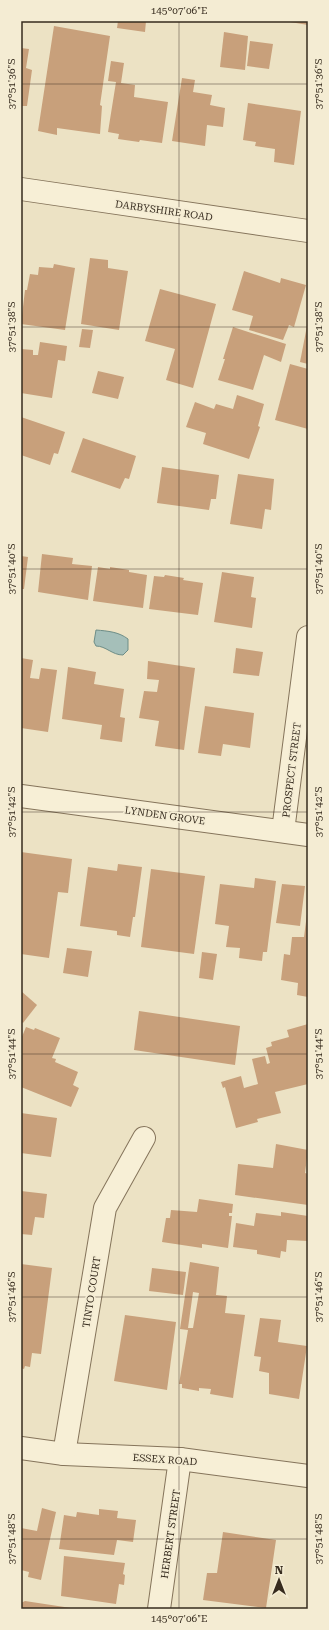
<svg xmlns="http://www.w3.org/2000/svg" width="329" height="1630" viewBox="0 0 329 1630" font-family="'Roboto Serif',serif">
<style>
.water{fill:#a5bfb9;stroke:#6d8d87}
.building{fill:#c8a07b;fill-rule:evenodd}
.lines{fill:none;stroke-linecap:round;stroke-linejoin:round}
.minor-casing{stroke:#85745b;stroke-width:24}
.minor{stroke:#f7efd6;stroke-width:22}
.ticks{fill:none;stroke:#362b1e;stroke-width:1;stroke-opacity:0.45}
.labels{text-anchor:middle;stroke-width:3.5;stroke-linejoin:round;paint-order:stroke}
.street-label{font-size:10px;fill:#362b1e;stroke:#f4ecd3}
.neatline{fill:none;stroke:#362b1e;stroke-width:1.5}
.ticks-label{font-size:10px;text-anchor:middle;fill:#362b1e}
</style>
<rect width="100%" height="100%" fill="#ece2c4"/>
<!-- water -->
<path class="water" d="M96,630C108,631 119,632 128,639V650L123,655C112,655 106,646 96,646L94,642Z"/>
<!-- building -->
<g class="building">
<polygon points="118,21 146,21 145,32 117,28"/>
<polygon points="290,21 308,21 308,25 290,22"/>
<polygon points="54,26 110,36 100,105 102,106 100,134 57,128 57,135 38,131"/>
<polygon points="224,32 248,36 245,70 220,67"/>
<polygon points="250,41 273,44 269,69 247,66"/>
<polygon points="21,48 29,49 26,68 32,70 27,106 21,106"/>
<polygon points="111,61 124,63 121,83 135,85 134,97 168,102 162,143 140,140 139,142 118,139 119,134 108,132 116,82 108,81"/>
<polygon points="182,78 195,80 193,92 212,95 210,105 225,108 223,127 207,125 205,146 172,141"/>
<polygon points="248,103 301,111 294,165 274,162 275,149 255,146 256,142 243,140"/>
<polygon points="90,258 108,260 108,268 128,271 119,330 81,324"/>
<polygon points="54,264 75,268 65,330 21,324 25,290 27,290 30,274 38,275 39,267 53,268"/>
<polygon points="244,271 280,283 281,278 306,285 294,327 289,325 283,340 249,330 253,316 232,310"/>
<polygon points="160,289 216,304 193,388 166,380 175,349 145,341"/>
<polygon points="307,326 308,326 308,364 300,362"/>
<polygon points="233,327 286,344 281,362 264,355 253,390 218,380 225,359 223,359"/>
<polygon points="82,329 93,330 90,348 79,347"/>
<polygon points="40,342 67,346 65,361 58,360 52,398 21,393 21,349 33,350 33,355 38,355"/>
<polygon points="290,364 308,369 308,429 275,420"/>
<polygon points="98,371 124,377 118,399 92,393"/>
<polygon points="237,395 264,404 258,426 260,427 249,459 203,444 206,433 186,427 195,402 214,409 216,404 233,409"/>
<polygon points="21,417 65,432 58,454 54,453 50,465 21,455"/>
<polygon points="83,438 136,456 129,479 125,478 120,489 71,472"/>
<polygon points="162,467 219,475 216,499 211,499 209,510 157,503"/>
<polygon points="238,474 274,479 271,510 265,509 262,529 230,524"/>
<polygon points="42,554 73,558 72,564 92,566 88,600 38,592"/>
<polygon points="21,556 28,557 24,589 21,589"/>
<polygon points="98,567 110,569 110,567 129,570 129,572 147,575 143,608 93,601"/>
<polygon points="222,572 254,577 251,597 256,598 252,628 214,622"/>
<polygon points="165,575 184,578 183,580 203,583 198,615 149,609 154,576 164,577"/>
<polygon points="236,648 263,652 259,676 233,673"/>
<polygon points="21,658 33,660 30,678 39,679 41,668 57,670 48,732 21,728"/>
<polygon points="148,661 195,668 184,750 155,746 159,721 139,718 144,691 157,692 159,680 147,679"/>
<polygon points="68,667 96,672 94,684 124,689 120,717 125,718 122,742 100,739 102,725 62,719"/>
<polygon points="205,706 254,713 250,748 223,744 221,756 198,753"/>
<polygon points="21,852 72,859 68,893 58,892 49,958 21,954"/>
<polygon points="118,864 142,867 135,917 133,917 130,937 117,935 117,931 80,926 88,867 117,871"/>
<polygon points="151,869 205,876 194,954 141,947"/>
<polygon points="255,878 276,881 267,952 263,952 262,961 239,958 240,948 226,947 229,926 215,924 220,884 254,888"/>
<polygon points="282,884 305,886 300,926 276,923"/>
<polygon points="307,914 308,914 308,997 297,995 298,983 281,980 284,954 290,955 292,937 304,937"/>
<polygon points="67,948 92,951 88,977 63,973"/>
<polygon points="202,952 217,954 213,980 199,978"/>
<polygon points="21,991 37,1005 23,1023 21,1021"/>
<polygon points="139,1011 240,1026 235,1065 134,1050"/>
<polygon points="308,1024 308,1084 275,1092 281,1113 257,1119 258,1122 236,1128 225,1087 223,1088 221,1082 241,1076 244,1088 258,1084 252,1059 265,1056 267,1064 270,1063 266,1048 272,1046 271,1042 289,1037 287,1030"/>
<polygon points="26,1027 34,1030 35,1028 60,1038 52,1058 56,1059 55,1062 78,1072 73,1085 79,1088 71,1107 21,1087 21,1039"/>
<polygon points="21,1113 57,1118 51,1157 21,1153"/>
<polygon points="276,1144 308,1150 305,1173 308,1174 308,1205 235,1195 238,1164 273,1168"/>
<polygon points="21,1191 47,1194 44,1218 35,1217 32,1235 21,1234"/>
<polygon points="199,1199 233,1204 232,1213 229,1213 229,1216 232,1216 228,1248 202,1244 202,1248 162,1242 166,1218 170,1218 171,1210 197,1212"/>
<polygon points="281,1212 308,1216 308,1241 287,1240 286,1252 281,1251 280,1258 257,1254 257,1250 233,1247 236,1223 254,1226 256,1213 281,1216"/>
<path d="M190,1262L219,1267L216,1295L227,1296L225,1313L245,1315L233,1398L210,1394L211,1389L199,1388V1391L182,1388V1384H179L188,1330L180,1329ZM193,1292L199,1293L193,1328H188Z"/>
<polygon points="21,1264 52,1268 41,1354 32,1353 30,1367 25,1366 24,1369 21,1368"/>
<polygon points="152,1268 186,1272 183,1295 149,1291"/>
<polygon points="125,1315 176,1322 167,1390 114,1381"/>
<polygon points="260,1318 281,1320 278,1342 307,1346 299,1399 269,1394 269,1373 259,1371 261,1357 254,1356"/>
<polygon points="42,1508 56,1512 41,1580 28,1577 29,1572 21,1570 21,1528 37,1531"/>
<polygon points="99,1509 118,1511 117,1518 136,1520 133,1542 117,1540 114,1555 59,1549 64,1515 76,1517 77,1512 99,1515"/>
<polygon points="223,1532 276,1540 266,1608 203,1600 207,1573 217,1573"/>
<polygon points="64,1556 125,1563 123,1574 125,1575 124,1585 119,1584 116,1604 61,1596"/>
<polygon points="25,1601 71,1608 71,1609 21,1609 21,1603"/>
</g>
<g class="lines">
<!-- minor casing -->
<g class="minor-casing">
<g id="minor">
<polyline points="21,189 308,231"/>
<polyline points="21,796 308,835"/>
<polyline points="283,831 308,637"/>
<polyline points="21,1448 64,1454 180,1459 308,1476"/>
<polyline points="64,1454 105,1208 144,1138"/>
<polyline points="159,1609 180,1459"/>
</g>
</g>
<!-- minor -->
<use href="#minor" class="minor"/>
</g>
<!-- ticks -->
<path class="ticks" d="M179,21V1609M21,84H308M21,327H308M21,569H308M21,812H308M21,1054H308M21,1297H308M21,1539H308"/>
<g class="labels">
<!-- street labels -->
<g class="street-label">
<text transform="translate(164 210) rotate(8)" y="4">DARBYSHIRE ROAD</text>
<text transform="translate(291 770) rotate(-83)" y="4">PROSPECT STREET</text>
<text transform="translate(165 815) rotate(8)" y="4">LYNDEN GROVE</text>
<text transform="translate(91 1292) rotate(-81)" y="4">TINTO COURT</text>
<text transform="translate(165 1459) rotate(4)" y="4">ESSEX ROAD</text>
<text transform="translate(170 1534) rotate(-82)" y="4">HERBERT STREET</text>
</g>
</g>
<!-- border -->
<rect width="329" height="1630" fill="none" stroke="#f4ecd3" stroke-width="44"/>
<!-- north arrow -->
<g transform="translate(279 1580)" stroke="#f4ecd3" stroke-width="3" paint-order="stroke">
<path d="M0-3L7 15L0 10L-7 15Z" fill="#362b1e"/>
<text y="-6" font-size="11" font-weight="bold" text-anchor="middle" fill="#362b1e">N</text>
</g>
<rect x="22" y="22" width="285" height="1586" class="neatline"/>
<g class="ticks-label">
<text x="179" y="14">145°07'06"E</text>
<text transform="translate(11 84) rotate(-90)" y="4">37°51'36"S</text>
<text transform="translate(318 84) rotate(-90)" y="4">37°51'36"S</text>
<text transform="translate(11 327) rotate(-90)" y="4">37°51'38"S</text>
<text transform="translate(318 327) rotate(-90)" y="4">37°51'38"S</text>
<text transform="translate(11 569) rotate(-90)" y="4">37°51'40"S</text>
<text transform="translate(318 569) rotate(-90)" y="4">37°51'40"S</text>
<text transform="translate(11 812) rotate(-90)" y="4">37°51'42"S</text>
<text transform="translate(318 812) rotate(-90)" y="4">37°51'42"S</text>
<text transform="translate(11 1054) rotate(-90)" y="4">37°51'44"S</text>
<text transform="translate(318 1054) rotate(-90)" y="4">37°51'44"S</text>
<text transform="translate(11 1297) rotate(-90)" y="4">37°51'46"S</text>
<text transform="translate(318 1297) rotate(-90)" y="4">37°51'46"S</text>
<text transform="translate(11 1539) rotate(-90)" y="4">37°51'48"S</text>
<text transform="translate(318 1539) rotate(-90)" y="4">37°51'48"S</text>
<text x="179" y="1622">145°07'06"E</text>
</g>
</svg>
